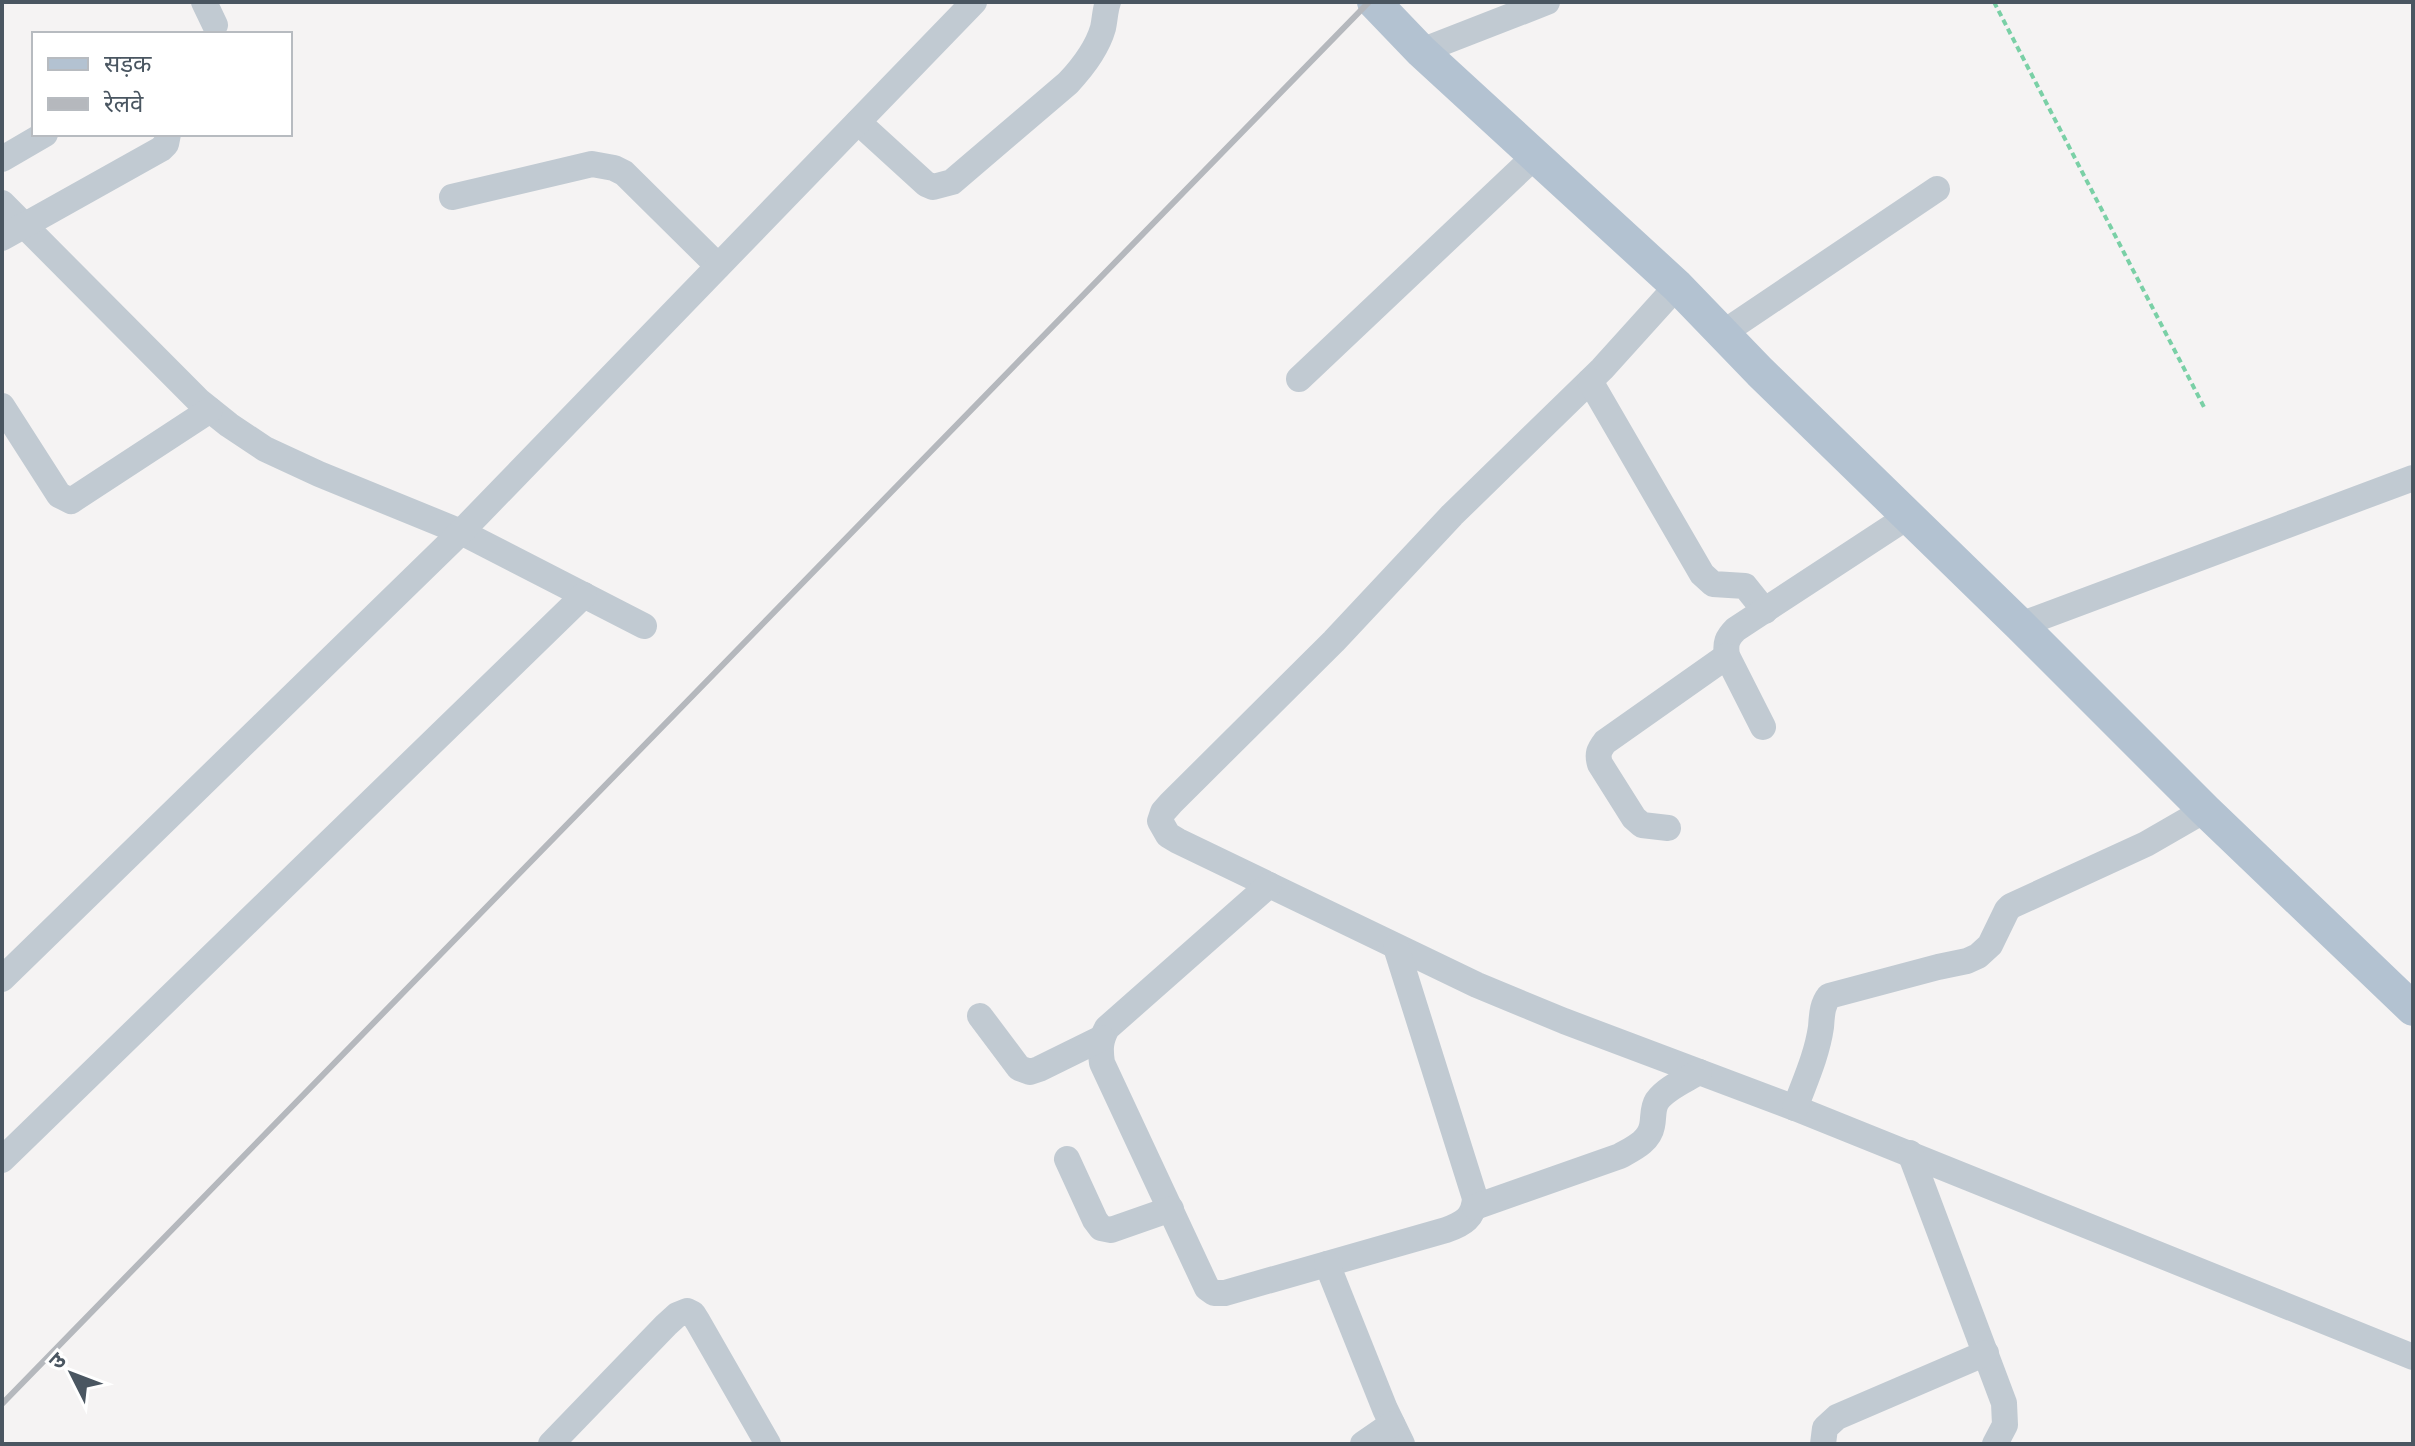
<svg xmlns="http://www.w3.org/2000/svg" width="2415" height="1446" viewBox="0 0 2415 1446" font-family="Montserrat,'Noto Sans Devanagari',sans-serif">
<style>
.lines{fill:none;stroke-linecap:round;stroke-linejoin:round}
.path{stroke:#7ad0a6;stroke-width:4;stroke-dasharray:6 4;stroke-linecap:butt}
.minor{stroke:#c1cad2;stroke-width:26}
.major{stroke:#b3c2d1;stroke-width:34}
.rail{stroke:#b5b8bd;stroke-width:6}
</style>
<rect width="100%" height="100%" fill="#f5f3f3"/>
<g class="lines">
<!-- path -->
<polyline class="path" points="1994,2 2204,407"/>
<!-- minor -->
<g class="minor">
<polyline points="204,2 215,25"/>
<polyline points="1421,51 1547,2"/>
<path d="M858,122L926,184L933,187L952,182L1068,83C1083,67 1097,49 1103,28C1105,19 1105,10 1108,2"/>
<polyline points="2,159 45,134"/>
<polyline points="452,197 592,164 614,168 624,173 718,266"/>
<polyline points="2,203 199,401 229,425 265,449 319,474 461,532 644,626"/>
<polyline points="2,238 161,149 166,144 168,134"/>
<polyline points="1677,286 1602,369 1452,515 1334,641 1171,803 1163,812 1160,821 1168,835 1178,841 1477,985 1564,1021 1795,1108 2413,1357"/>
<polyline points="1723,333 1937,189"/>
<polyline points="1299,379 1534,157"/>
<polyline points="1590,381 1702,574 1713,584 1745,586 1765,611"/>
<polyline points="2,406 59,495 71,501 210,410"/>
<polyline points="2020,625 2413,478"/>
<path d="M1763,727L1727,656C1725,643 1727,638 1736,629L1907,517"/>
<path d="M1668,828L1642,825L1634,818L1600,764C1597,754 1599,750 1605,742L1727,656"/>
<path d="M1269,885L1107,1028C1100,1041 1100,1049 1102,1063L1207,1288L1214,1293H1225L1446,1230C1463,1224 1474,1218 1475,1198L1396,947"/>
<polyline points="2,979 461,532 974,2"/>
<polyline points="980,1016 1019,1068 1030,1072 1039,1069 1102,1038"/>
<path d="M1795,1108C1805,1081 1817,1055 1821,1027C1822,1015 1822,1005 1829,996L1938,967L1967,961L1978,956L1990,945L2007,910L2011,906L2146,844L2205,810"/>
<polyline points="1910,1153 2004,1403 2005,1425 1995,1444"/>
<polyline points="1067,1159 1095,1220 1101,1228 1111,1230 1171,1209"/>
<polyline points="2,1160 584,595"/>
<path d="M1475,1207L1620,1156C1632,1149 1649,1142 1652,1126C1654,1118 1652,1109 1657,1101C1666,1088 1686,1080 1699,1072"/>
<polyline points="1327,1264 1385,1409 1402,1444"/>
<polyline points="551,1444 666,1325 677,1315 687,1311 693,1314 698,1322 768,1444"/>
<polyline points="1363,1444 1392,1424"/>
<polyline points="1823,1444 1825,1428 1837,1417 1986,1353"/>
</g>
<!-- major -->
<polyline class="major" points="1374,2 1421,51 1677,286 1760,372 2020,625 2205,810 2413,1009"/>
<!-- rail -->
<polyline class="rail" points="2,1404 1369,2"/>
</g>
<!-- border -->
<rect width="2415" height="1446" fill="none" stroke="#4a5661" stroke-width="8"/>
<!-- legend -->
<rect x="32" y="32" width="260" height="104" fill="#ffffff" stroke="#b7bbc0" stroke-width="2"/>
<rect x="48" y="58" width="40" height="12" fill="#b3c2d1" stroke="#b7bbc0" stroke-width="2"/>
<text x="104" y="72" font-size="24" fill="#4a5661">सड़क</text>
<rect x="48" y="98" width="40" height="12" fill="#b5b8bd" stroke="#b7bbc0" stroke-width="2"/>
<text x="104" y="112" font-size="24" fill="#4a5661">रेलवे</text>
<!-- north arrow -->
<g transform="translate(72 1374) rotate(312)" stroke="#ffffff" stroke-width="6" paint-order="stroke">
<path d="M0-6L14 30L0 20L-14 30Z" fill="#4a5661"/>
<text y="-12" font-size="22" font-weight="bold" text-anchor="middle" fill="#4a5661">उ</text>
</g>
</svg>
